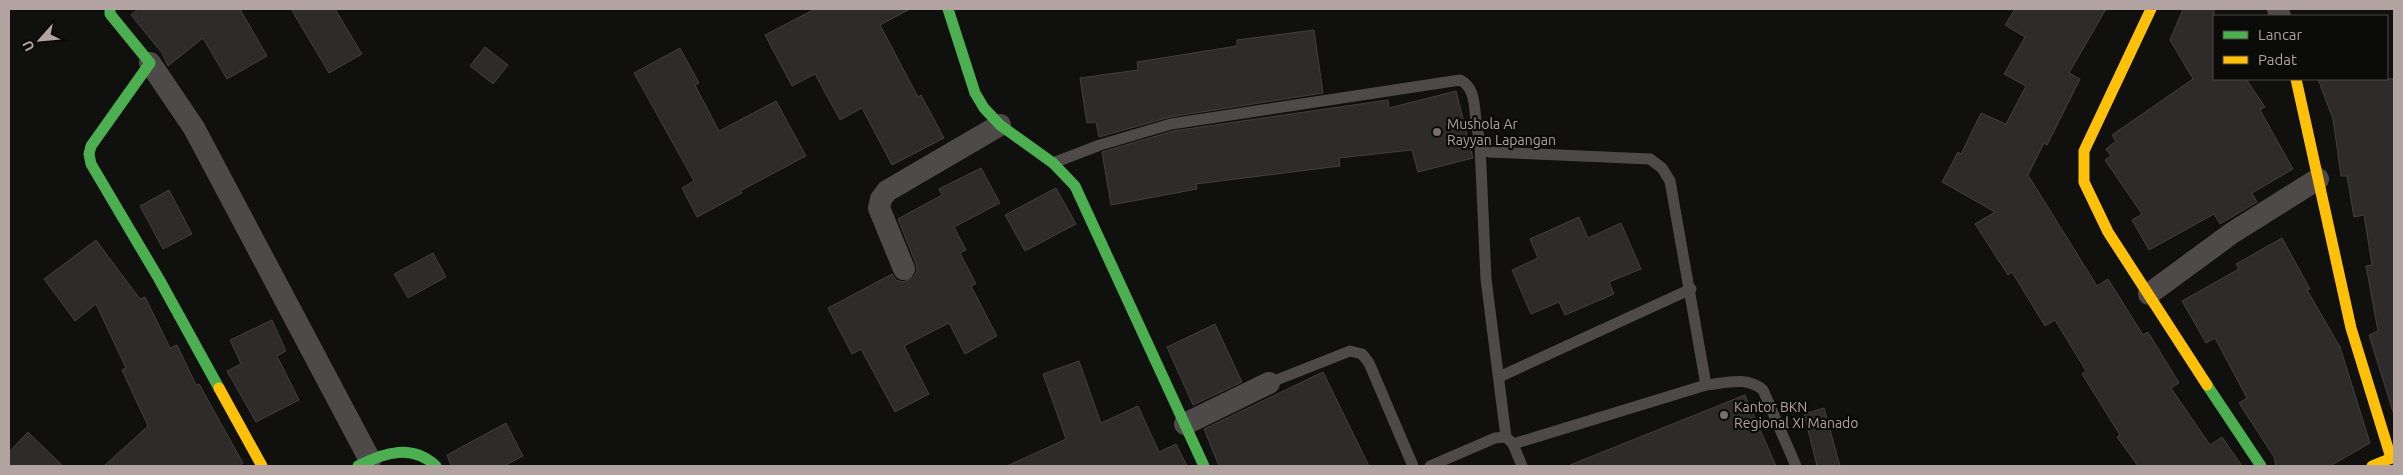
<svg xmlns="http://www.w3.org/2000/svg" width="2403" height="475" viewBox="0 0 2403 475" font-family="Ubuntu,sans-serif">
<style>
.building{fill:#2e2c2b;stroke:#443f3e}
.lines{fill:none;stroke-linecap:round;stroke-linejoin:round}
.lane{stroke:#4f4a4a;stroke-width:11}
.street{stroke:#4f4a4a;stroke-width:22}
.fast{stroke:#4caf50;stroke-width:11}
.slow{stroke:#ffc107;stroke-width:11}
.poi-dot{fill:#796f6d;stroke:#0b0b0a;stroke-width:2}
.labels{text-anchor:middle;stroke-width:4.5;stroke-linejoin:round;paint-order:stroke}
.poi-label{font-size:14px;fill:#b2a2a0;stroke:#0b0b0a;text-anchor:start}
</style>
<rect width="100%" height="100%" fill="#10100f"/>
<!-- building -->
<g class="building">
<polygon points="138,9 240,9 267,56 227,79 203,38 168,66 162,53 131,15"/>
<polygon points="291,9 335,9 362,54 329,73"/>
<polygon points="815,9 910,9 880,25 918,97 921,95 944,138 892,165 862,108 840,120 815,74 792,86 765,35"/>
<polygon points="2015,9 2106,9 2069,73 2080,79 2047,145 2044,143 2028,175 2097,286 2108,279 2143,335 2148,332 2179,383 2171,388 2210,445 2222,437 2242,466 2138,466 2117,437 2120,435 2082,374 2086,371 2055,320 2045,326 2012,272 2008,275 1975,224 1995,212 1942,182 1958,152 1961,154 1981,113 2006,124 2026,86 2004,74 2025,37 2005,25"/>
<polygon points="2183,9 2214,9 2214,79 2246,79 2265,107 2260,110 2293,169 2252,193 2257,202 2220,224 2214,214 2149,250 2132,220 2142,214 2105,160 2111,156 2106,149 2116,141 2112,135 2193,79 2170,40"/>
<polygon points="1314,30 1323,93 1170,117 1099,137 1096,122 1087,123 1080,78 1138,70 1137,62 1237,46 1237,40"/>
<polygon points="485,47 508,65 493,84 470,66"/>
<polygon points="680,48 699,83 695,85 719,131 776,101 806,156 740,191 742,193 697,217 682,188 694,181 634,73"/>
<polygon points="2318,79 2394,79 2394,415 2369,335 2378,331 2366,266 2372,265 2364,215 2354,217 2347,176 2341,176 2333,119"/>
<polygon points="1456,91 1473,158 1418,172 1412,150 1339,158 1340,166 1196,184 1197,189 1111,205 1102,152 1173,131 1388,100 1389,108"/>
<polygon points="981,168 1000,203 954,227 966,250 960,253 976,284 971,286 997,336 965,354 949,323 904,346 929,394 895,412 861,349 852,354 828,308 892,274 896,280 903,282 914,277 917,271 916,264 898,219 942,195 939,189"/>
<polygon points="1056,188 1076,224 1025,251 1005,215"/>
<polygon points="169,190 192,234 163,249 140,206"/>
<polygon points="1579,217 1588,238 1621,223 1641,269 1609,282 1614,294 1565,315 1559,302 1531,314 1512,270 1538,258 1530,239"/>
<polygon points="2282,238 2310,289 2307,290 2340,347 2370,443 2330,466 2276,466 2274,457 2239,403 2247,398 2215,338 2206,343 2182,301 2239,269 2236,264"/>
<polygon points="96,240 140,299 145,297 170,348 177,345 196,385 199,384 243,463 240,466 104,466 148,426 122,370 126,368 96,304 75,321 44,279"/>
<polygon points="433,253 446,277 408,298 394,274"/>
<polygon points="272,320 286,351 277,356 299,400 256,422 227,371 241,364 230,340"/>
<polygon points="1215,324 1242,382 1193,405 1167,347"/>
<polygon points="1079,361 1101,423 1138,406 1159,452 1176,444 1187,466 1007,466 1066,439 1043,374"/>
<polygon points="1323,372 1369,466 1219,466 1204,429"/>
<polygon points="1745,395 1776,466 1570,466 1570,465"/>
<polygon points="1824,408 1840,466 1817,466 1804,414"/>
<polygon points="506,423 523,456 504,466 451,466 447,455"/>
<polygon points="28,432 63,466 9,466 9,452"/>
</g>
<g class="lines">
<!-- lane -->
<g class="lane">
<polyline points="1480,145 1486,279 1506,437"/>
<path d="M1053,163L1100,145L1171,124L1460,80C1485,92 1466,133 1489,152L1650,159L1662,168L1670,181L1706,385"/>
<polyline points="1499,377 1691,289"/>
<polyline points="1269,383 1350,351 1362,354 1369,363 1413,466"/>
<path d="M1513,444L1706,385C1726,383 1747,376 1763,390L1796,466"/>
<polyline points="1430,466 1495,438 1506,437 1513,444 1522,466"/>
</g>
<!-- street -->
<g class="street">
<polyline points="2278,9 2280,16"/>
<polyline points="150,63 194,128 370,460"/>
<polyline points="904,269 879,208 881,199 887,191 1000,125"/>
<polyline points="2149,294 2232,233 2318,179"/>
<polyline points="1185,424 1269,383"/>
</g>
<!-- fast -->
<g class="fast">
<polyline points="110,9 110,14 150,63 91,146 89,154 91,164 159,279 219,388"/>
<polyline points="948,9 975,93 984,108 1000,125 1053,163 1075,186 1204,466"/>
<polyline points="2207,385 2261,466"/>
<path d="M358,466C385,452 412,444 436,466"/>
</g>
<!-- slow -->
<g class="slow">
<polyline points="2151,9 2084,151 2084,182 2108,232 2207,385"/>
<polyline points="2296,79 2351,328 2391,458"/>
<polyline points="219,388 262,466"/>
<polyline points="2372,466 2394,457"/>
</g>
</g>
<!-- markers -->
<g class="poi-dot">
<circle cx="1437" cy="132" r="5"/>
<circle cx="1724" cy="415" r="5"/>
</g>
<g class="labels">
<!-- poi labels -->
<g class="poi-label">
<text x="1447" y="129">Mushola Ar<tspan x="1447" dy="16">Rayyan Lapangan</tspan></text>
<text x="1734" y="412">Kantor BKN<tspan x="1734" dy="16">Regional XI Manado</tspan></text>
</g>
</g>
<!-- border -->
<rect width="2403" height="475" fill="none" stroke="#b2a2a0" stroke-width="20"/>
<!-- legend -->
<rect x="2213" y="15" width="175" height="65" fill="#0b0b0a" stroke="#4e4746"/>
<rect x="2223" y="31" width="25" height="8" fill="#4caf50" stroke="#4e4746"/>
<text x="2258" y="40" font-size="15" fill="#b2a2a0">Lancar</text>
<rect x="2223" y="56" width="25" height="8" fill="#ffc107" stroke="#4e4746"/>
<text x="2258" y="65" font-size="15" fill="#b2a2a0">Padat</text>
<!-- north arrow -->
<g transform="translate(40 40) rotate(243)" stroke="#0b0b0a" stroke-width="4" paint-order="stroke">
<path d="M0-4L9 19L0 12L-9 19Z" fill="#b2a2a0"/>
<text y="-8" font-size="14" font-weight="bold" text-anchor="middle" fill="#b2a2a0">U</text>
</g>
</svg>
